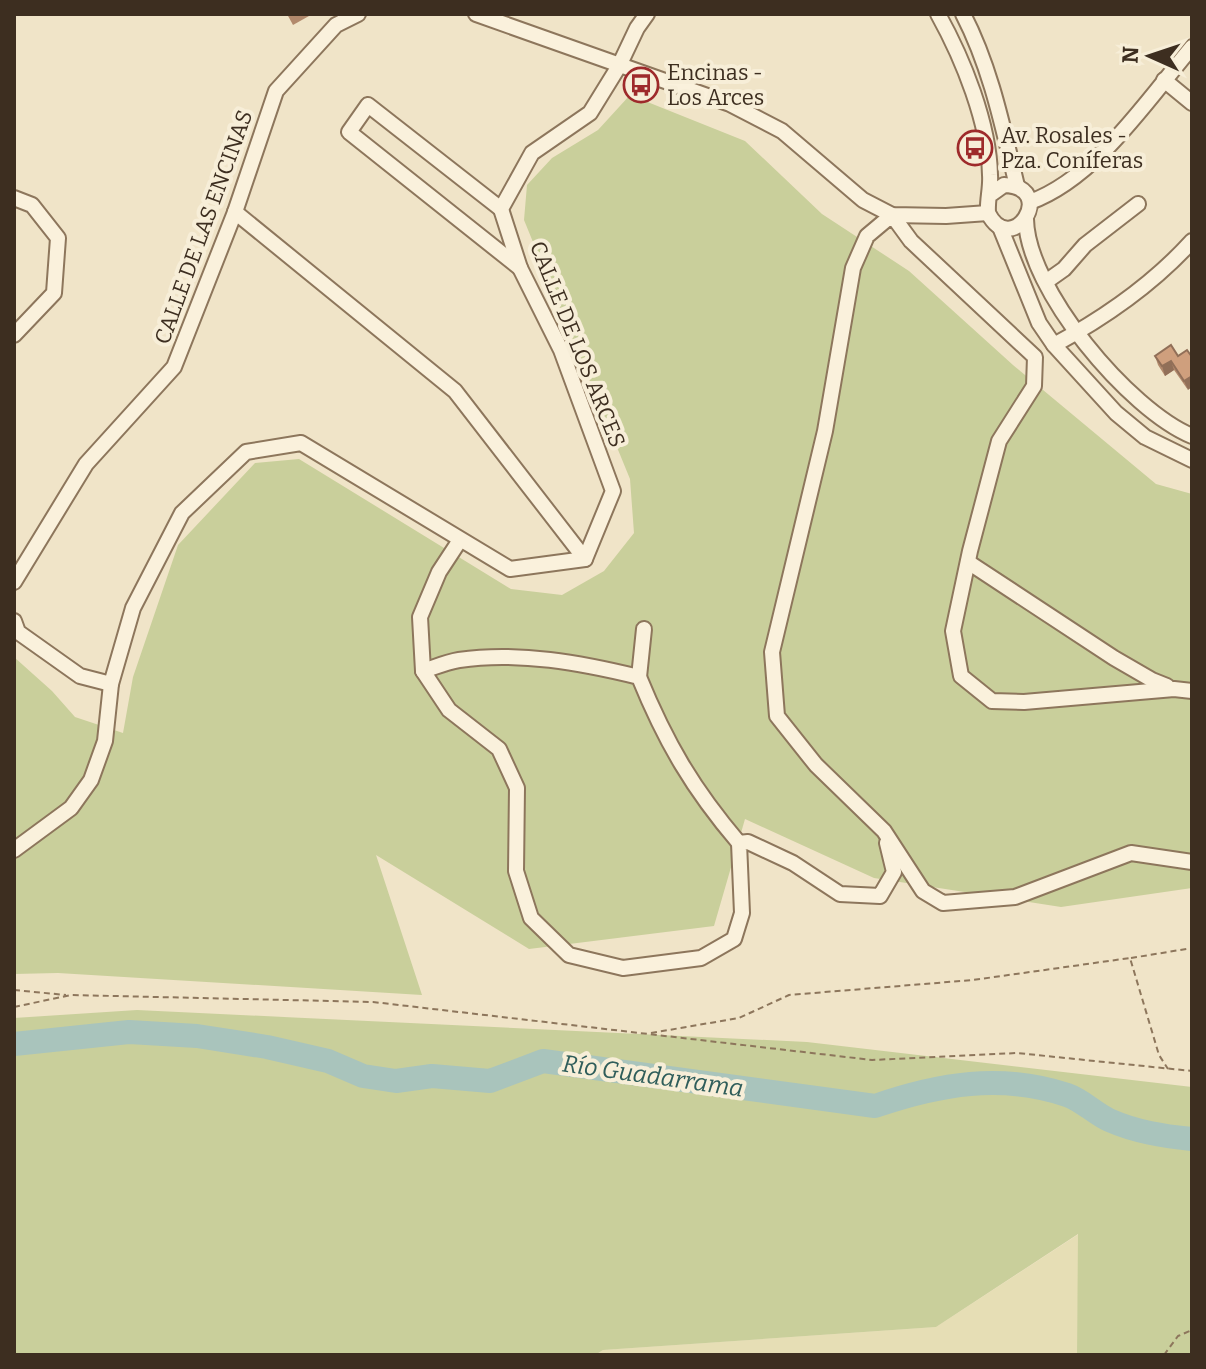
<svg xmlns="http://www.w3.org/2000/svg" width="1206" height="1369" viewBox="0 0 1206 1369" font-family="Bitter,serif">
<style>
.farmland{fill:#e6deb5}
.green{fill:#c9cf9b}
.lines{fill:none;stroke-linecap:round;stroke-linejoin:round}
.river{stroke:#a9c4bc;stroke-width:24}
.minor-casing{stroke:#8d765c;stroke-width:18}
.path{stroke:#8d765c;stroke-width:2;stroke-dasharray:6 4;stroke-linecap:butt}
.minor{stroke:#faf1dc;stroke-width:14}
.wall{fill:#b2896c}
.shaded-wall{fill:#916f58}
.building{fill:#cf9f7d;stroke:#916f58;stroke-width:2}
.labels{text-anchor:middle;stroke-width:8;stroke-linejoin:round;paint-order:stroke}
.poi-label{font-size:22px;fill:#3d2e20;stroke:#f7eed8;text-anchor:start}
.street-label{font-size:22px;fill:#3d2e20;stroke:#f7eed8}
.water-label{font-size:24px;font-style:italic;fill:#2f5d5a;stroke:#f7eed8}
</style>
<rect width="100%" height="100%" fill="#f0e4c8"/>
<!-- farmland -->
<polygon class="farmland" points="1079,1234 1077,1355 595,1355 603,1350 936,1327"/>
<!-- green -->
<g class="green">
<polygon points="630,95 745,141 822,214 909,271 1013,365 1156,484 1192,494 1192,888 1061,907 874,878 745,819 714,926 529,949 376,855 422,995 58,973 14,974 14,657 52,691 75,717 123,733 133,677 178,545 255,463 299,459 511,589 562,595 604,571 634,533 630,479 524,220 527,185 552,158 598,130"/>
<polygon points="137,1010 807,1042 1192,1087 1192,1355 1077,1355 1078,1234 936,1327 603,1350 595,1355 14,1355 14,1018"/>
</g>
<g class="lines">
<!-- river -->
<path class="river" d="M14,1044L129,1032L197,1036L267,1047L328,1061L363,1076L396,1081L432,1076L490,1081L543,1061L875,1106C939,1084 1001,1073 1067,1095C1082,1100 1094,1113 1109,1120C1136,1132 1163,1136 1192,1139"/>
<!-- minor casing -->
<g class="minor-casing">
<g id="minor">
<polyline points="476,14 730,104 782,131 863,200 892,215 946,216 988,213"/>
<path d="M938,14C963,59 989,123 990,175C991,188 987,200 988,213C1012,260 1059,187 1004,185L990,195"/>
<path d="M963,14C991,68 1003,128 1017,186"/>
<polyline points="1164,80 1192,103"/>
<polyline points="14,198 32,205 58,238 54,293 14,335"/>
<path d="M1030,202C1096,178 1147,100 1192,47"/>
<polyline points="501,209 368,105 349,132 520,268"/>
<polyline points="235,212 455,391 585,559"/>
<path d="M1026,219C1027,289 1129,410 1192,436"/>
<polyline points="1000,227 1039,323 1054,345 1116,413 1145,437 1192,460"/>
<polyline points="1047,281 1064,269 1085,245 1138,204"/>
<path d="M1054,345C1104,318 1154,283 1192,241"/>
<polyline points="460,540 439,572 420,617 423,671 449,710 499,749 517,788 516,871 531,918 569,955 623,968 701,958 734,939 742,913 739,843 748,842 793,863 840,894 880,896 894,872 887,843"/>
<polyline points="968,562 1114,658 1152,680 1167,686"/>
<polyline points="14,582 86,464 174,367 235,212 276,91 336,25 358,14"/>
<polyline points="14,621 18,632 80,676 111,684"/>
<path d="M423,671C435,667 447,662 459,660C518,651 582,663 639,677C666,743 693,789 739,843"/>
<polyline points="639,677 644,629"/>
<polyline points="1192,691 1174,689 1024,702 992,701 961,676 953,631 970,551 999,441 1034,386 1035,357 911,241 892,215 867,236 853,268 825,431 772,652 777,716 816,765 884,831 923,891 943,903 1015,897 1131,853 1192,862"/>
<polyline points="14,850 71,808 91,780 105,741 111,684 133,608 182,513 246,452 301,443 510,569 585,559 613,491 561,350 520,268 501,209 532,153 590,113 619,66 637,28 647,14"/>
</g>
</g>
<!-- path -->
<g class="path">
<polyline points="1131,958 1192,948"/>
<polyline points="14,990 66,995"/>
<polyline points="14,1007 71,995 373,1002 872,1060 1017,1053 1192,1071"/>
<polyline points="651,1033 739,1018 789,995 973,980 1130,958 1159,1055 1168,1069"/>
<polyline points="1164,1355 1178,1336 1192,1330"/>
</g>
<!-- minor -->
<use href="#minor" class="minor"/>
</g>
<!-- wall -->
<g class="wall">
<polygon points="287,14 308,14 309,16 293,25"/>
<polygon points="1155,356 1178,356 1188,390 1174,370 1165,376 1158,365"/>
</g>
<!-- shaded-wall -->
<g class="shaded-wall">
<polygon points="1171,361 1174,370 1165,376 1162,366"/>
<polygon points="1192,376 1192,387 1188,390 1184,381"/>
</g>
<!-- building -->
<polygon class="building" points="1171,345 1178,356 1187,350 1192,357 1192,376 1184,381 1171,361 1162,366 1155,356"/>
<!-- icons -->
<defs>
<g id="bus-ring" transform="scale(1.8)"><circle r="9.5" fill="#f7eed8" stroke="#9e2a2b" stroke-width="1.5"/><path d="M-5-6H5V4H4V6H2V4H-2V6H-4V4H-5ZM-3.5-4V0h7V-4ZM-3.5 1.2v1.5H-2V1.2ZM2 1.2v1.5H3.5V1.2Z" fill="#9e2a2b"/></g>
</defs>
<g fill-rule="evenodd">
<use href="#bus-ring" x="641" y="85"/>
<use href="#bus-ring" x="975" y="148"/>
</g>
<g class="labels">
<!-- poi labels -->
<g class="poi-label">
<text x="667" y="80">Encinas -<tspan x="667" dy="25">Los Arces</tspan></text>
<text x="1001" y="143">Av. Rosales -<tspan x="1001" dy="25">Pza. Coníferas</tspan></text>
</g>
<!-- street labels -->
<g class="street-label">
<text transform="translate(203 227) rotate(-70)" y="8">CALLE DE LAS ENCINAS</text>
<text transform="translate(578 344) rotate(68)" y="8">CALLE DE LOS ARCES</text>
</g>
<!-- water labels -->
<g class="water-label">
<text transform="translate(653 1076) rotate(8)" y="8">Río Guadarrama</text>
</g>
</g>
<!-- border -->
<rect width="1206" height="1369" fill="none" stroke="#3d2e20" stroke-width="32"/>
<!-- north arrow -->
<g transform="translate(1150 56) rotate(273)" stroke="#f7eed8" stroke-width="6" paint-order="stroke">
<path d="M0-6L14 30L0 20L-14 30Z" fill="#3d2e20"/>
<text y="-12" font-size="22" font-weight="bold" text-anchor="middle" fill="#3d2e20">N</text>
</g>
</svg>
